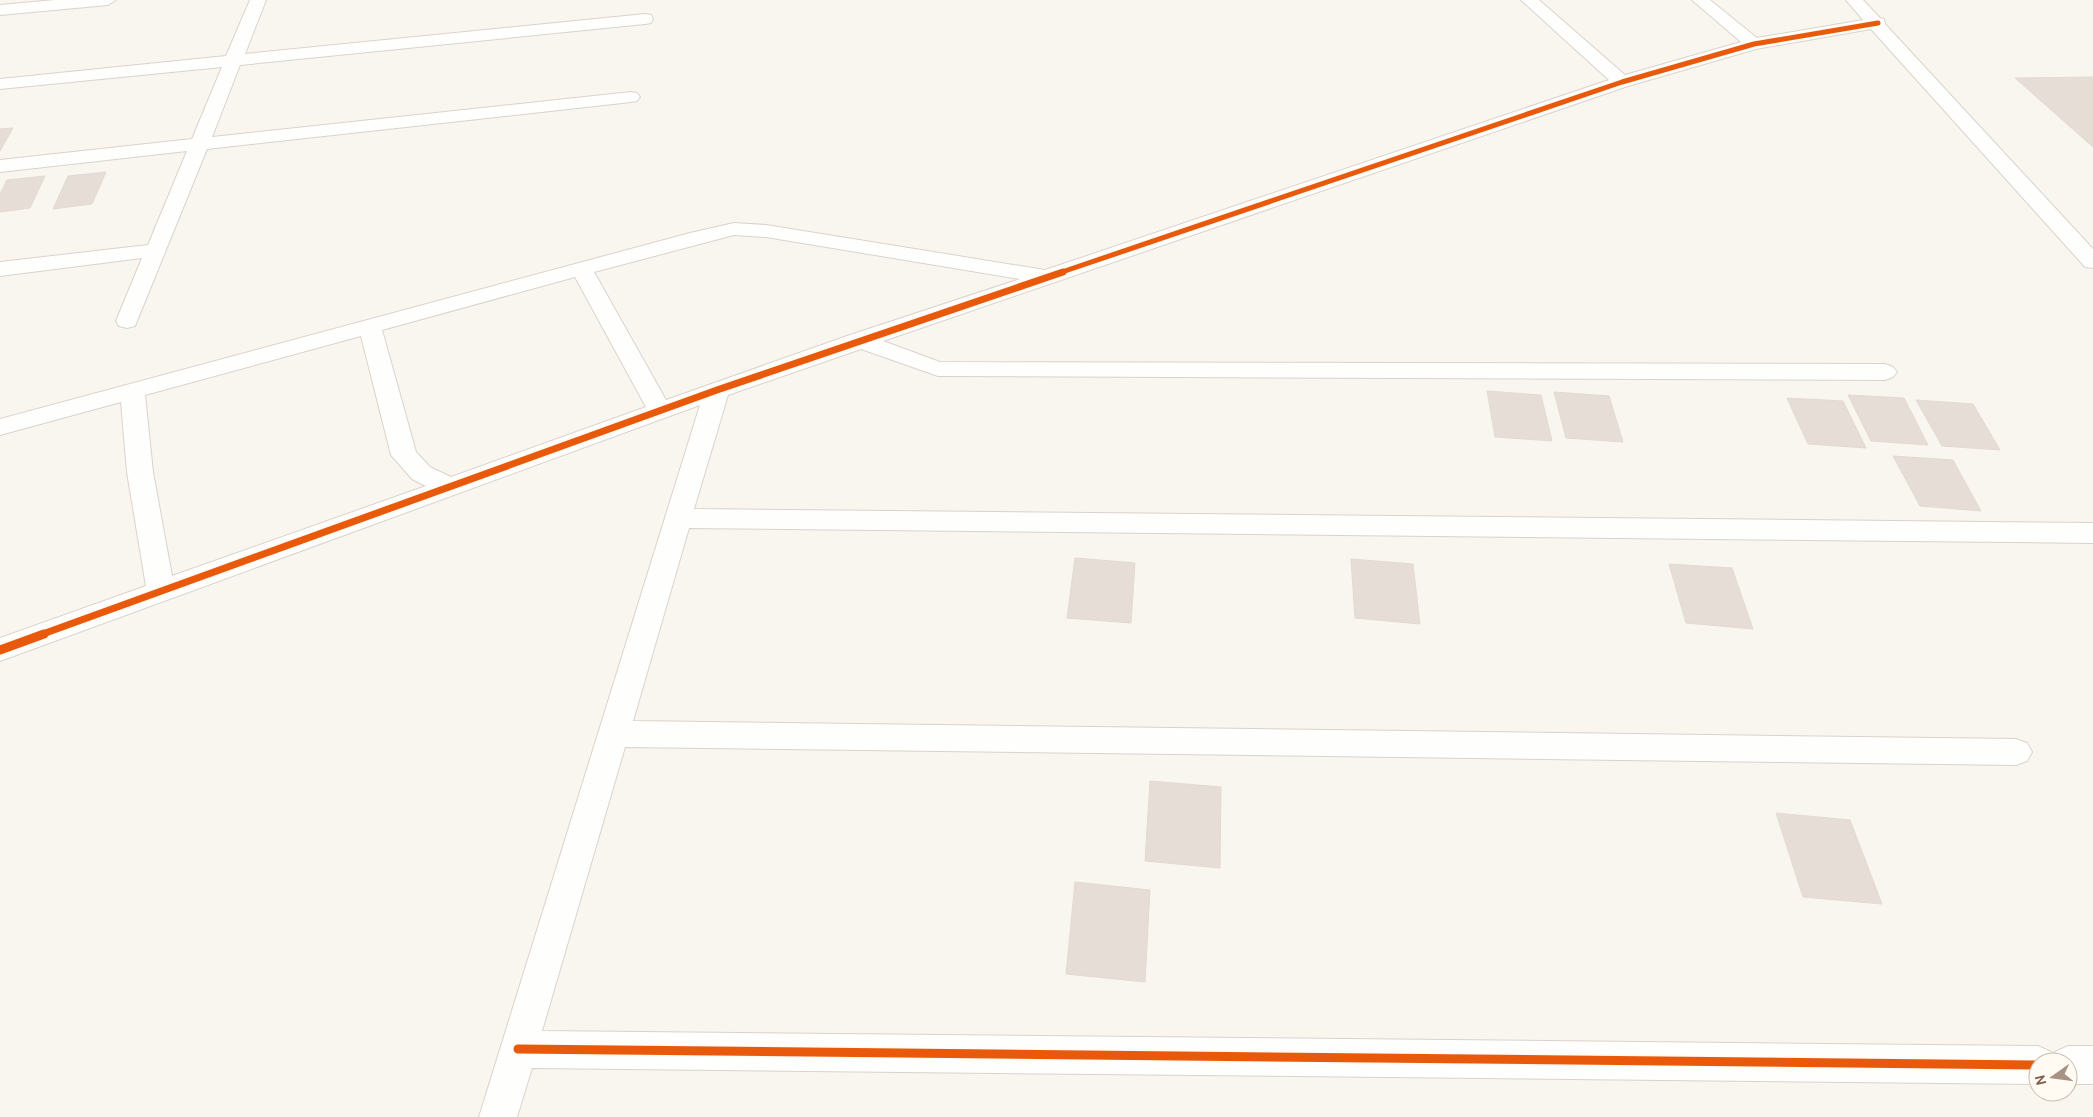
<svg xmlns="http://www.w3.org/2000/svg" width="2093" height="1117" viewBox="0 0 2093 1117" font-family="Cabin,sans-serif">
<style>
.building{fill:#e6ded6;stroke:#e3d9d1}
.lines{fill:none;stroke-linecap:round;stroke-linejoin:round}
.minor-casing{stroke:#dad3cd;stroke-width:2}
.minor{fill:#fefefd;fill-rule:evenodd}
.cycleway-far2-casing{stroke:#fffaf2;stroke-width:7}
.cycleway-far1-casing{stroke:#fffaf2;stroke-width:10}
.cycleway-casing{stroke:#fffaf2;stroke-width:12}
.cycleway-far2{stroke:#e8590c;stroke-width:5}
.cycleway-far1{stroke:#e8590c;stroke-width:7}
.cycleway{stroke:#e8590c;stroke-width:9}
</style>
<rect width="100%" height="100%" fill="#f9f6ef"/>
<!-- building -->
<g class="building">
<polygon points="2093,77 2093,147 2015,78"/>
<polygon points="13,128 0,151 0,129"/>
<polygon points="106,172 92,204 53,209 68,176"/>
<polygon points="45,176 30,208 0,212 0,194 7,180"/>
<polygon points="1487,391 1541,395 1552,441 1495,437"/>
<polygon points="1554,392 1609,396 1623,442 1566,438"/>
<polygon points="1848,395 1904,398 1928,445 1871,441"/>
<polygon points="1787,398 1843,401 1866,448 1808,444"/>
<polygon points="1916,400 1973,404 2000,450 1942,446"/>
<polygon points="1893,456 1953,460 1981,511 1920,506"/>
<polygon points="1075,558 1135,563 1131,623 1067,618"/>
<polygon points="1351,559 1413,564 1420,624 1355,618"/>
<polygon points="1669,564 1732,568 1753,629 1686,623"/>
<polygon points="1150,781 1221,787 1220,868 1145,861"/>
<polygon points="1776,813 1850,820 1882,904 1803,897"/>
<polygon points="1075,882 1150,890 1145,982 1066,974"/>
</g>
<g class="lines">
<!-- minor casing -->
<g class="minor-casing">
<g id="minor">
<polygon points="55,0 116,0 108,5 0,15 0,5"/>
<polygon points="250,0 266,0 245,54 645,14 651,15 653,19 651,23 645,24 240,65 212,137 631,92 637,93 640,97 637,101 631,102 207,149 135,326 127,328 119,326 116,321 142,258 0,276 0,262 148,245 187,151 0,172 0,160 192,139 222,67 0,89 0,79 226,56"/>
<path d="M1521,0H1539L1625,75L1741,42L1692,0H1710L1757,38L1863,20L1846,0H1863L1880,18L1884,19L1885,24L2093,249V268L2085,267L1871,29L1756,49L1628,86L883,341L940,362L1885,364L1893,367L1897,372L1893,377L1885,380L938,376L861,349L728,395L694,509L2093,523V543L689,528L633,721L2016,739L2027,743L2032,752L2027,761L2016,765L625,747L542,1031L2038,1046L2051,1052L2053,1056L2055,1052L2068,1046H2093V1084H2068V1062H2038V1084L532,1068L517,1117H479L700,405L0,661V638L146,586L127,472L121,402L0,435V419L690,233L734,223L766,225L1045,270L1609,80ZM734,235L766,237L1020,279L850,335L666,400L594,272ZM575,277L646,407L451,477L430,467L416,452L382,330ZM361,336L391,455L412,479L426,486L172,576L153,472L145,395Z"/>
</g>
</g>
<!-- minor -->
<use href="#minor" class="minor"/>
<!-- cycleway-far2 casing -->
<g class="cycleway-far2-casing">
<polyline id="cycleway-far2" points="1059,273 1622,82 1754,44 1878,23"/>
</g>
<!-- cycleway-far1 casing -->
<g class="cycleway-far1-casing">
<polyline id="cycleway-far1" points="40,635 717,390 1063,272"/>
</g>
<!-- cycleway casing -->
<g class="cycleway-casing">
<g id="cycleway">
<polyline points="0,650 44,634"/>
<polyline points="518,1049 2038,1065"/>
</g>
</g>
<!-- cycleway-far2 -->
<use href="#cycleway-far2" class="cycleway-far2"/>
<!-- cycleway-far1 -->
<use href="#cycleway-far1" class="cycleway-far1"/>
<!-- cycleway -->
<use href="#cycleway" class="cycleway"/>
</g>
<!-- north arrow -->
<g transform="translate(2053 1077) rotate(256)"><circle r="24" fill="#fffaf2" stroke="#cabbaf"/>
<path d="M0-4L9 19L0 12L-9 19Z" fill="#a79384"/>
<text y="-8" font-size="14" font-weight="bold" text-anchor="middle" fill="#7b5d4b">N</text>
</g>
</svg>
